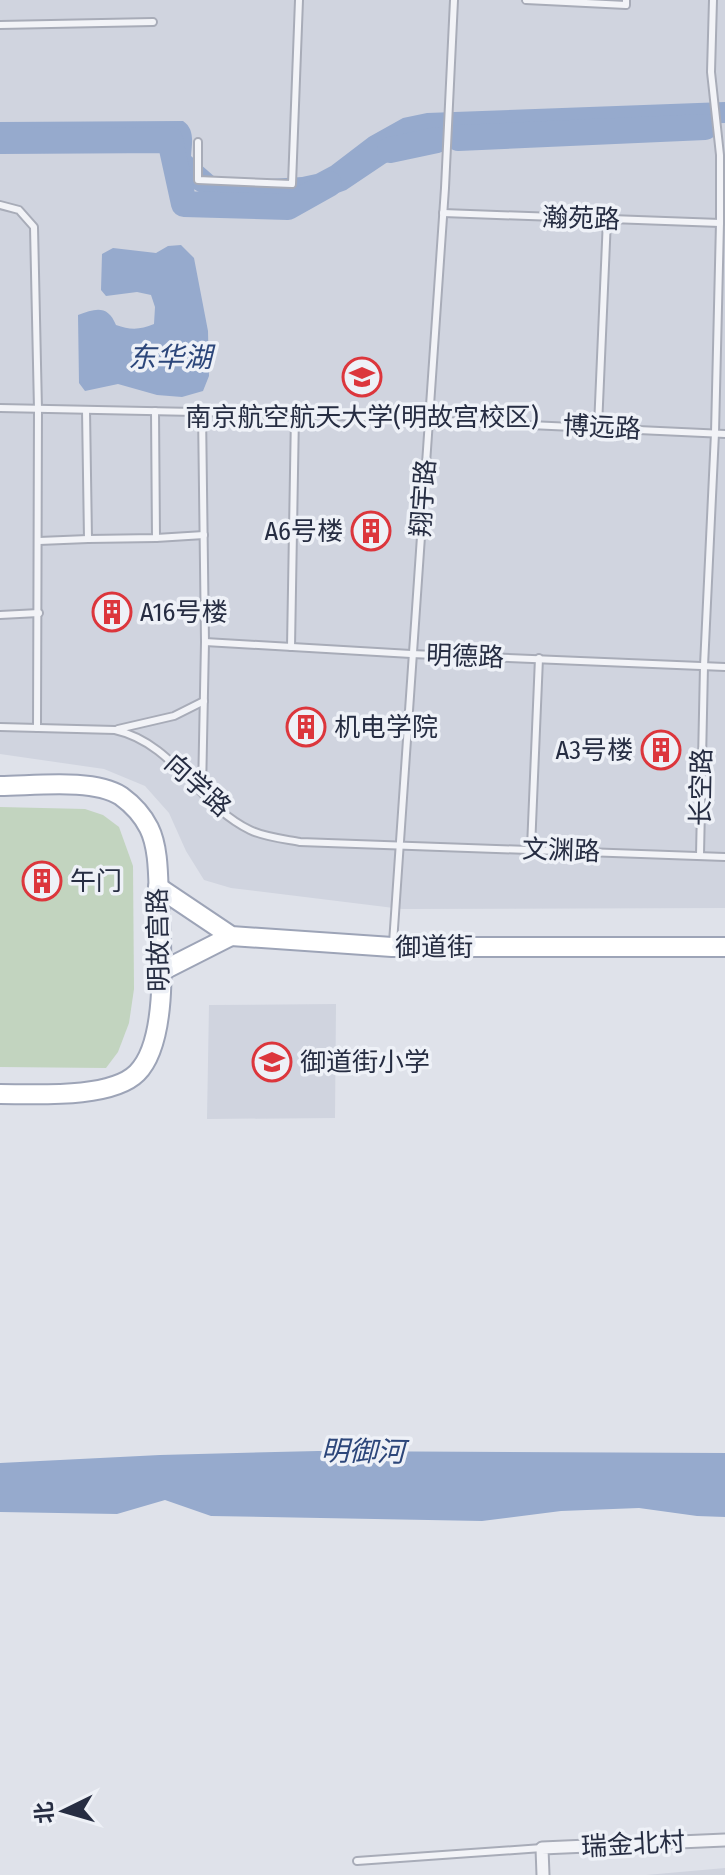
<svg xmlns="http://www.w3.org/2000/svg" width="725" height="1875" viewBox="0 0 725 1875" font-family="'Fira Sans Condensed','Noto Sans SC',sans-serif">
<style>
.built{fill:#d0d4df}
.green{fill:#c2d4bf}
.water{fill:#96aacd}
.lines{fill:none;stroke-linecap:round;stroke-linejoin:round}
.river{stroke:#96aacd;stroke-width:26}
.lane-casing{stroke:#a8acb8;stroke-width:10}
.street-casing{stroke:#a8acb8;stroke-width:15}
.primary-casing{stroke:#9da4b7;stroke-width:22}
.lane{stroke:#f2f3f7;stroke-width:6}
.street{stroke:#f2f3f7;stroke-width:11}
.primary{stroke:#fff;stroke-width:18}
.labels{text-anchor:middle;stroke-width:7;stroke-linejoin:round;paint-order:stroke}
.street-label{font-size:26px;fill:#262d42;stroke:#eef1f7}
.poi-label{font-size:26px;fill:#262d42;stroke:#eef1f7;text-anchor:start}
.water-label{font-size:28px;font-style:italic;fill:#2c467a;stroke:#eef1f7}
</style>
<rect width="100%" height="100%" fill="#dfe2ea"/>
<!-- built -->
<g class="built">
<polygon points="0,0 725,0 725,908 402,909 231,888 204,880 186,851 169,813 145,786 104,769 0,754"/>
<polygon points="336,1004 335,1118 207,1119 209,1005"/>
<polygon points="725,1868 725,1875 646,1875"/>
</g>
<!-- green -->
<polygon class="green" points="0,807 85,809 103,815 119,827 133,866 134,989 129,1023 118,1052 106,1068 0,1067"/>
<!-- water -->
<g class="water">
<path d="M725,102V123L508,127L448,134L407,149L346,190L324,198L272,202L213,200L190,187L168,142L0,138V122L183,121C195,129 192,143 191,156L216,178L239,181L302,177L316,174L331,166L369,137L403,118L427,113Z"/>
<path d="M181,245L194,258L208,331L209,376L203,391L182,397L157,395L118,384L85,391L79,383L78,315C96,308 108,305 116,325C130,330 140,330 154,324L155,307L151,295L137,292L106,296L101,290L102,254L113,248L156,253L168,246Z"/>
<polygon points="318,1451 725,1453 725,1517 697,1516 639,1508 561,1511 482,1521 211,1516 165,1500 117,1514 0,1512 0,1463 160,1455"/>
</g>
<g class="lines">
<!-- river -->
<g class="river">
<polyline points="458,138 705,127"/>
<polyline points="0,141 170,140 184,204 288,207 329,184"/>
<polyline points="390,150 437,140"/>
</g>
<!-- lane casing -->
<g class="lane-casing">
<g id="lane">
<polyline points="526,0 626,5 626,0"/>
<polyline points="0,25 153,22"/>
<polyline points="198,142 198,180 292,184 299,0"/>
<polyline points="0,205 19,210 34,227 38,409 37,728"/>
<polyline points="443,213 720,223"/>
<polyline points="0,408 295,414 725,434"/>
<polyline points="86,410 88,539 156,538 155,411"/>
<polyline points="202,412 205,642 202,792"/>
<polyline points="598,427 607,219"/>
<polyline points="156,538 204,535"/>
<polyline points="39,541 88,539"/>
<polyline points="0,615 39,613"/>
<polyline points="205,642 411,654 725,667"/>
<polyline points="291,647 295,414"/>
<path d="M0,727L115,730C174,743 198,805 250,830C264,837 284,839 300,842L725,857"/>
<polyline points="118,729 174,716 204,701"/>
<polyline points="531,848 539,658"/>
<polyline points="700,855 704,666 715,433 720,223 720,155 711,72 713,0"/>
<polyline points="393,943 445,188 454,0"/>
<polyline points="357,1861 542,1848"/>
</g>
</g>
<!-- street casing -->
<g class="street-casing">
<polyline id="street" points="543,1875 542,1848 725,1840"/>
</g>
<!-- primary casing -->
<g class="primary-casing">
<g id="primary">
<path d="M0,786C33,786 93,778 121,796C132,804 143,816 149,828C159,848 158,878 159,900C161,944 170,1040 137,1073C111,1099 35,1094 0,1094"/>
<polyline points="158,887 231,936 392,947 725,947"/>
<polyline points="162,971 231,936"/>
</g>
</g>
<!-- lane -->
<use href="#lane" class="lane"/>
<!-- street -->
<use href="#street" class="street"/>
<!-- primary -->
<use href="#primary" class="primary"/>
</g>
<!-- icons -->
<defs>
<g id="university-ring" transform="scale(2)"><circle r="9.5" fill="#eef1f7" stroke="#dc363c" stroke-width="1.5"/><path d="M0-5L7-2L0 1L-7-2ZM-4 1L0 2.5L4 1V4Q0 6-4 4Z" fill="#dc363c"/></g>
<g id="building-ring" transform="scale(2)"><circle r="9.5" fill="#eef1f7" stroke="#dc363c" stroke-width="1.5"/><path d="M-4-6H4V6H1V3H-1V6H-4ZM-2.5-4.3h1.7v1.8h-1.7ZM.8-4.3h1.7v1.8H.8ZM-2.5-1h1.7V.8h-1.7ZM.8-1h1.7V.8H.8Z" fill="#dc363c"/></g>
<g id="school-ring" transform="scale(2)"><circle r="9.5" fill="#eef1f7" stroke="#dc363c" stroke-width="1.5"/><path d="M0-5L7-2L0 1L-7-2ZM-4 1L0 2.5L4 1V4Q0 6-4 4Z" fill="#dc363c"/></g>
</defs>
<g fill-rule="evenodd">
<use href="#university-ring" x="362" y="377"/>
<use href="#building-ring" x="371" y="531"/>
<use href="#building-ring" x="112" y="612"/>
<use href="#building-ring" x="306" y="727"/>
<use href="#building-ring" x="661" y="750"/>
<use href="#building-ring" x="42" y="881"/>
<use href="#school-ring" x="272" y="1062"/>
</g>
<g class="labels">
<!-- street labels -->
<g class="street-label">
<text transform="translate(581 218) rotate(2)" y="9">瀚苑路</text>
<text transform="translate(602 427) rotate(3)" y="9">博远路</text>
<text transform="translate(423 498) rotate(-86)" y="9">翔宇路</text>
<text transform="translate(465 656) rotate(2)" y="9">明德路</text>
<text transform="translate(198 785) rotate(42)" y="9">向学路</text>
<text transform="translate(701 787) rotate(-89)" y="9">长空路</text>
<text transform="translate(561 850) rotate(2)" y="9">文渊路</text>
<text transform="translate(158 940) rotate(-91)" y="9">明故宫路</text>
<text x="434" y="956">御道街</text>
<text transform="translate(633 1844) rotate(-3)" y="9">瑞金北村</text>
</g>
<!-- poi labels -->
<g class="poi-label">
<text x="362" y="426" text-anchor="middle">南京航空航天大学(明故宫校区)</text>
<text x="343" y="540" text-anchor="end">A6号楼</text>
<text x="140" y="621">A16号楼</text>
<text x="334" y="736">机电学院</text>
<text x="633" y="759" text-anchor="end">A3号楼</text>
<text x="70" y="890">午门</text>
<text x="300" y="1071">御道街小学</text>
</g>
<!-- water labels -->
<g class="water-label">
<text x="170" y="367">东华湖</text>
<text transform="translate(363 1451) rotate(1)" y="10">明御河</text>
</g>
</g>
<!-- north arrow -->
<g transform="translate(64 1811) rotate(265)" stroke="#eef1f7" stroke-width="6" paint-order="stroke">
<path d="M0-6L14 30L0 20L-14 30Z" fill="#262d42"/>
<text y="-12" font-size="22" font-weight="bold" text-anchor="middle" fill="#262d42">北</text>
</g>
</svg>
